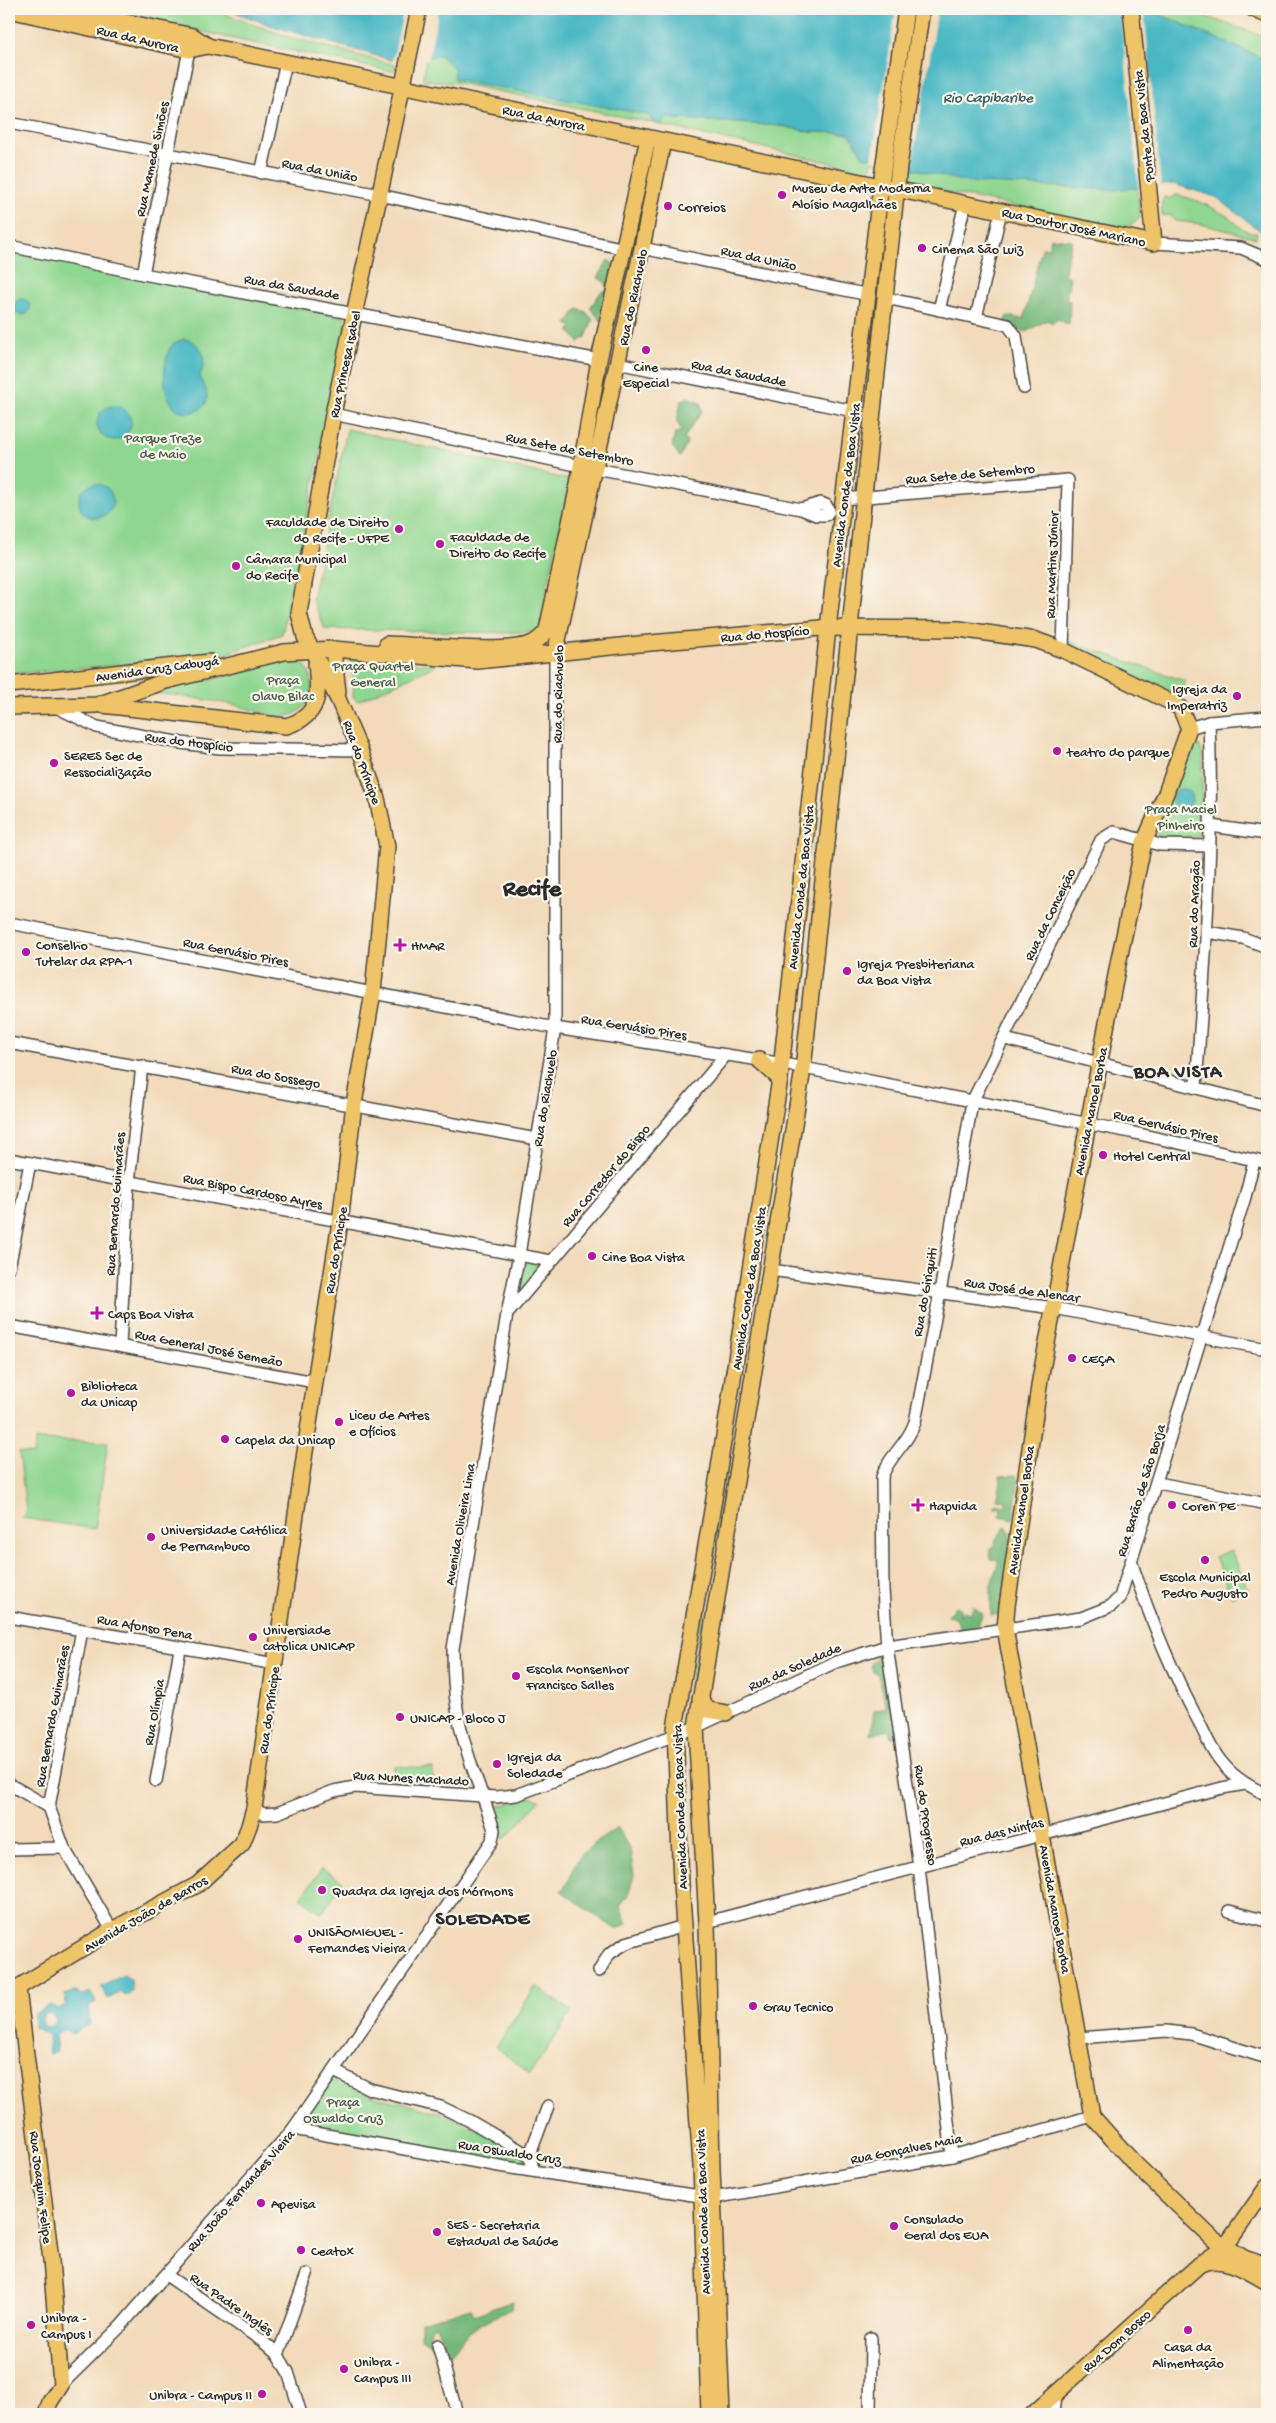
<svg xmlns="http://www.w3.org/2000/svg" width="1276" height="2423" viewBox="0 0 1276 2423" font-family="'Gochi Hand',sans-serif">
<style>
.green{fill:#8fd690;stroke:#5d805e}
.forest{fill:#73b77a;stroke:#4f7152}
.water{fill:#4ab8c4;stroke:#3a7278;fill-rule:evenodd}
.pier{fill:#f2daba}
.lines{fill:none;stroke-linecap:round;stroke-linejoin:round}
.minor-casing{stroke:#494540;stroke-width:14}
.major-casing{stroke:#494540;stroke-width:18}
.minor{stroke:#fff;stroke-width:11}
.major{stroke:#efc469;stroke-width:15}
.poi-dot{fill:#b5179e;stroke:#fbf7ec;stroke-width:2}
.labels{text-anchor:middle;stroke-width:4.5;stroke-linejoin:round;paint-order:stroke}
.street-label{font-size:14px;fill:#2b2b2b;stroke:#fbf7ec}
.poi-label{font-size:14px;fill:#2b2b2b;stroke:#fbf7ec;text-anchor:start}
.park-label{font-size:14px;fill:#495e49;stroke:#fbf7ec}
.water-label{font-size:15px;font-style:italic;fill:#365c61;stroke:#fbf7ec}
.district-label{font-size:19px;font-weight:bold;letter-spacing:1px;fill:#2b2b2b;stroke:#fbf7ec}
.town-label{font-size:24px;font-weight:bold;fill:#2b2b2b;stroke:#fbf7ec}
</style>
<rect width="100%" height="100%" fill="#fbf7ec"/>
<filter id="ink" filterUnits="userSpaceOnUse"><feTurbulence type="fractalNoise" baseFrequency=".02" numOctaves="2"/><feDisplacementMap in="SourceGraphic" scale="10" xChannelSelector="R" yChannelSelector="G"/><feConvolveMatrix kernelMatrix="1 2 1 2 8 2 1 2 1" color-interpolation-filters="sRGB"/></filter>
<filter id="wash" filterUnits="userSpaceOnUse"><feTurbulence type="fractalNoise" baseFrequency=".0096" numOctaves="4" result="noise"/><feDisplacementMap in="SourceGraphic" scale="20" xChannelSelector="R" yChannelSelector="G"/><feGaussianBlur stdDeviation="1.12" result="paint"/><feColorMatrix in="noise" values="0 0 0 0 0 0 0 0 0 0 0 0 0 0 0 0 0 1.4 0 .05"/><feComposite in="paint" operator="in"/></filter>
<g filter="url(#wash)">
<rect width="100%" height="100%" fill="#f2daba"/>
<!-- green -->
<g class="green">
<polygon points="107,9 211,9 283,35 398,66 394,71 389,71 229,38"/>
<polygon points="1147,9 1182,9 1267,37 1267,60"/>
<polygon points="440,55 454,68 649,115 653,123 458,83 423,80 426,58"/>
<polygon points="664,118 782,126 810,132 850,133 966,182 1137,188 1140,218 1125,228 935,190 907,184 904,181 910,179 911,170 872,162 870,170 863,173 859,169 660,125"/>
<path d="M1176,195C1194,198 1212,207 1227,216C1239,224 1241,232 1257,233L1256,238L1201,224L1175,221L1170,215L1162,216V201L1165,196L1169,199Z"/>
<polygon points="9,251 344,317 346,323 340,358 282,634 217,657 9,674"/>
<polygon points="347,429 570,480 538,631 506,633 325,629 312,599"/>
<polygon points="1068,641 1185,681 1182,702 1068,649"/>
<polygon points="348,657 437,665 358,701 353,697 354,679"/>
<path d="M273,658C279,658 286,657 292,658C318,662 318,708 291,715C274,720 251,708 235,705C208,700 182,696 155,693L181,683L209,680L244,671Z"/>
<polygon points="1190,744 1199,745 1203,755 1201,834 1194,837 1160,837 1156,832"/>
<polygon points="519,1255 551,1261 507,1314"/>
<polygon points="36,1440 108,1442 95,1529 22,1518 26,1511 19,1452 33,1455"/>
<polygon points="723,1491 724,1493 692,1693 689,1692 721,1492"/>
<polygon points="1231,1550 1248,1589 1232,1597 1215,1557"/>
<polygon points="394,1766 433,1768 433,1787 393,1784"/>
<polygon points="530,1797 540,1800 505,1839 501,1837 496,1807"/>
<polygon points="322,1868 343,1882 322,1913 301,1898"/>
<polygon points="536,1986 572,2012 530,2074 496,2047"/>
<polygon points="333,2078 370,2095 438,2112 460,2121 523,2154 529,2166 305,2127 303,2121"/>
</g>
<!-- forest -->
<g class="forest">
<polygon points="1051,238 1072,240 1064,275 1070,277 1066,300 1070,301 1069,325 1058,319 1053,323 1047,320 1026,332 1005,322 1007,316 1024,319 1040,255 1043,247 1049,248"/>
<polygon points="608,260 618,267 602,322 590,308 601,292 607,290 605,282 598,278"/>
<polygon points="577,309 585,311 593,319 586,337 579,342 569,331 573,327 567,324"/>
<polygon points="688,397 701,403 702,411 684,438 687,443 680,457 672,446 675,433 682,431 677,422 681,401"/>
<polygon points="1016,1475 1019,1479 1013,1519 1000,1516 1001,1508 994,1508 995,1504 1006,1506 1006,1501 997,1499 1001,1483 1000,1476"/>
<polygon points="1006,1526 1011,1534 1003,1614 991,1615 991,1585 999,1560 991,1559 990,1549 995,1546 996,1539"/>
<path d="M955,1606L961,1609L960,1615L964,1611L971,1613L973,1606L982,1614C979,1627 974,1630 961,1631L957,1620L948,1615Z"/>
<polygon points="885,1652 897,1737 891,1737 889,1730 870,1735 874,1711 885,1708 886,1705 878,1674 873,1672 871,1664 880,1653"/>
<path d="M617,1828L630,1849L634,1875L628,1896L620,1905L627,1924L615,1929L561,1891C571,1880 569,1875 575,1864C583,1849 603,1838 617,1828Z"/>
<path d="M513,2301L512,2309C484,2321 467,2329 450,2355L435,2325L429,2331L433,2346L421,2338V2322L471,2308L474,2315Z"/>
</g>
<!-- water -->
<g class="water">
<polygon points="226,9 1147,9 1267,60 1267,236 1216,197 1173,184 1115,190 966,182 863,156 849,133 810,132 782,126 665,118 660,125 653,123 649,115 454,79 454,68 440,55 398,62 272,26"/>
<circle cx="22" cy="307" r="8"/>
<path d="M184,339C203,342 208,359 200,375C201,383 208,388 207,397C207,404 202,409 196,411C162,423 159,365 171,347C174,342 179,341 184,339Z"/>
<circle cx="114" cy="423" r="17"/>
<circle cx="96" cy="501" r="17"/>
<circle cx="1182" cy="799" r="10"/>
<polygon points="123,1975 131,1979 132,1992 126,1995 121,1992 108,1999 101,1987"/>
<path d="M74,1991L83,1995L90,1992L96,2002L89,2006L90,2024L72,2034L65,2029L55,2034L57,2052L49,2054L48,2035L34,2027V2014L50,2005L58,2009L66,2005L65,1995ZM50,2013L54,2016L56,2021L53,2026L48,2027L43,2025L42,2019L44,2014Z"/>
</g>
<!-- pier -->
<g class="pier">
<polygon points="404,9 439,9 428,60 399,65 392,63"/>
<polygon points="896,9 938,9 911,170 872,160"/>
<polygon points="1120,9 1144,9 1161,188 1139,190"/>
</g>
</g>
<g filter="url(#ink)">
<g class="lines">
<!-- minor casing -->
<g class="minor-casing">
<g id="minor">
<polyline points="9,123 380,195 625,249"/>
<polyline points="261,173 286,62"/>
<polyline points="1154,243 1241,248 1267,259"/>
<polyline points="9,246 143,274 599,360"/>
<polyline points="642,248 869,295"/>
<polyline points="143,274 189,50"/>
<polyline points="886,298 1008,325 1016,336 1024,388"/>
<polyline points="939,310 965,204"/>
<polyline points="976,318 1001,211"/>
<polyline points="617,363 854,411"/>
<polyline points="333,414 581,466 801,509 816,515 826,515 829,511 826,505 821,503 801,509"/>
<polyline points="843,499 1068,480 1063,650"/>
<polyline points="54,706 97,727 181,743 220,748 360,750"/>
<polyline points="1189,728 1209,722 1267,717"/>
<polyline points="1211,826 1267,834"/>
<polyline points="9,923 555,1028 778,1063 1130,1132 1267,1163"/>
<polyline points="1207,932 1243,938 1267,947"/>
<polyline points="1005,1039 1267,1106"/>
<polyline points="9,1043 537,1139"/>
<path d="M1196,1086C1205,965 1214,843 1209,722"/>
<polyline points="9,1159 551,1261"/>
<polyline points="9,1268 30,1163"/>
<polyline points="770,1270 1054,1308 1267,1349"/>
<polyline points="509,1312 726,1055"/>
<polyline points="9,1326 315,1382"/>
<polyline points="120,1346 129,1182 142,1066"/>
<polyline points="1158,1483 1267,1504"/>
<path d="M1132,1564C1150,1618 1172,1672 1199,1722C1206,1737 1213,1753 1224,1765C1236,1779 1251,1787 1267,1795"/>
<polyline points="9,1617 275,1664"/>
<polyline points="156,1781 180,1649"/>
<polyline points="9,1784 49,1807 64,1848 112,1930"/>
<polyline points="49,1807 82,1630"/>
<polyline points="254,1808 263,1814 277,1813 334,1791 355,1787 496,1797 516,1795 696,1727 836,1662 887,1646 1081,1618 1111,1606 1120,1597 1245,1197 1254,1161"/>
<polyline points="9,1849 64,1848"/>
<polyline points="1229,1911 1267,1921"/>
<polyline points="707,1922 1222,1788 1245,1784"/>
<polyline points="599,1971 609,1954 626,1943 684,1926"/>
<polyline points="1079,2038 1166,2031 1191,2034 1267,2058"/>
<polyline points="334,2071 370,2089 441,2107 470,2121 525,2153 530,2158 534,2171"/>
<polyline points="293,2129 505,2167 713,2198 952,2156 1092,2116"/>
<path d="M952,2156L919,1867L887,1646L883,1590L882,1477C889,1455 908,1444 915,1422L941,1287L972,1102L1101,840L1114,832L1160,845L1210,846"/>
<polyline points="529,2157 548,2106"/>
<polyline points="166,2275 261,2340 278,2355 288,2372 301,2414"/>
<polyline points="438,2345 457,2414"/>
<polyline points="278,2355 307,2274"/>
<path d="M61,2385L120,2327L293,2129L492,1841L494,1830C482,1791 465,1754 458,1715C454,1693 453,1671 453,1649L507,1314L519,1255L555,1028V654"/>
<polyline points="870,2414 871,2338"/>
<polyline points="1053,2414 1055,2395"/>
</g>
</g>
<!-- major casing -->
<g class="major-casing">
<g id="major">
<polyline points="64,9 193,36 208,46 1154,243 1131,9"/>
<polyline points="1253,9 1267,15"/>
<polyline points="9,10 189,50 208,46"/>
<path d="M387,644C420,645 506,655 533,643C539,640 543,636 547,630L577,490L599,360L648,138"/>
<polyline points="333,649 338,692"/>
<polyline points="555,654 642,248 663,141"/>
<polyline points="9,685 210,662"/>
<path d="M102,705L286,726C321,716 319,693 316,663"/>
<polyline points="9,707 97,705 166,681 284,652 333,649 478,661 639,644 822,628 959,629 1036,640 1063,650 1172,703 1180,708 1189,728 1166,793 1144,842 1119,959 1040,1380 1007,1606 1005,1628 1092,2116 1133,2162 1213,2239 1244,2258 1267,2266"/>
<polyline points="759,1060 780,1079"/>
<polyline points="700,1698 708,1710 726,1713"/>
<polyline points="18,1989 51,2260 61,2385 50,2402 46,2414"/>
<polyline points="9,1993 112,1930 197,1885 242,1844 249,1826 254,1808 315,1382 340,1222 354,1104 373,992 387,846 377,798 360,750 338,699 305,637 299,613 333,414 419,9"/>
<path d="M1203,2263C1224,2255 1249,2272 1267,2282"/>
<polyline points="709,2414 701,2166 681,1883 675,1728 716,1487 780,1079 828,628 882,177 906,9"/>
<polyline points="722,2414 712,2169 707,1922 696,1727 803,1069 899,166 922,9"/>
<polyline points="1033,2414 1199,2265 1225,2247 1267,2187"/>
</g>
</g>
<!-- minor -->
<use href="#minor" class="minor"/>
<!-- major -->
<use href="#major" class="major"/>
</g>
</g>
<!-- markers -->
<g class="poi-dot">
<circle cx="782" cy="195" r="5"/>
<circle cx="668" cy="206" r="5"/>
<circle cx="922" cy="248" r="5"/>
<circle cx="646" cy="350" r="5"/>
<circle cx="399" cy="529" r="5"/>
<circle cx="440" cy="544" r="5"/>
<circle cx="236" cy="566" r="5"/>
<circle cx="1237" cy="696" r="5"/>
<circle cx="1057" cy="751" r="5"/>
<circle cx="54" cy="763" r="5"/>
<path d="M397.5 937.5h5v5h5v5h-5v5h-5v-5h-5v-5h5z"/>
<circle cx="26" cy="952" r="5"/>
<circle cx="847" cy="971" r="5"/>
<circle cx="1103" cy="1155" r="5"/>
<circle cx="592" cy="1256" r="5"/>
<path d="M94.5 1305.5h5v5h5v5h-5v5h-5v-5h-5v-5h5z"/>
<circle cx="1072" cy="1358" r="5"/>
<circle cx="71" cy="1393" r="5"/>
<circle cx="339" cy="1422" r="5"/>
<circle cx="225" cy="1439" r="5"/>
<path d="M915.5 1497.5h5v5h5v5h-5v5h-5v-5h-5v-5h5z"/>
<circle cx="1172" cy="1505" r="5"/>
<circle cx="151" cy="1537" r="5"/>
<circle cx="1205" cy="1560" r="5"/>
<circle cx="253" cy="1637" r="5"/>
<circle cx="516" cy="1676" r="5"/>
<circle cx="400" cy="1717" r="5"/>
<circle cx="497" cy="1764" r="5"/>
<circle cx="322" cy="1890" r="5"/>
<circle cx="298" cy="1939" r="5"/>
<circle cx="753" cy="2006" r="5"/>
<circle cx="261" cy="2203" r="5"/>
<circle cx="894" cy="2226" r="5"/>
<circle cx="437" cy="2232" r="5"/>
<circle cx="301" cy="2250" r="5"/>
<circle cx="31" cy="2325" r="5"/>
<circle cx="1188" cy="2330" r="5"/>
<circle cx="344" cy="2369" r="5"/>
<circle cx="262" cy="2394" r="5"/>
</g>
<g class="labels">
<!-- street labels -->
<g class="street-label">
<text transform="translate(138 38) rotate(13)" y="5">Rua da Aurora</text>
<text transform="translate(544 117) rotate(12)" y="5">Rua da Aurora</text>
<text transform="translate(1143 126) rotate(-96)" y="5">Ponte da Boa Vista</text>
<text transform="translate(151 159) rotate(-78)" y="5">Rua Mamede Simões</text>
<text transform="translate(320 169) rotate(11)" y="5">Rua da União</text>
<text transform="translate(1074 226) rotate(12)" y="5">Rua Doutor José Mariano</text>
<text transform="translate(759 257) rotate(12)" y="5">Rua da União</text>
<text transform="translate(292 286) rotate(10)" y="5">Rua da Saudade</text>
<text transform="translate(632 297) rotate(-78)" y="5">Rua do Riachuelo</text>
<text transform="translate(344 364) rotate(-78)" y="5">Rua Princesa Isabel</text>
<text transform="translate(739 372) rotate(11)" y="5">Rua da Saudade</text>
<text transform="translate(570 448) rotate(11)" y="5">Rua Sete de Setembro</text>
<text transform="translate(970 473) rotate(-5)" y="5">Rua Sete de Setembro</text>
<text transform="translate(845 485) rotate(-83)" y="5">Avenida Conde da Boa Vista</text>
<text transform="translate(1051 565) rotate(-88)" y="5">Rua Martins Júnior</text>
<text transform="translate(765 633) rotate(-5)" y="5">Rua do Hospício</text>
<text transform="translate(157 668) rotate(-8)" y="5">Avenida Cruz Cabugá</text>
<text transform="translate(557 694) rotate(-89)" y="5">Rua do Riachuelo</text>
<text transform="translate(189 741) rotate(7)" y="5">Rua do Hospício</text>
<text transform="translate(363 762) rotate(70)" y="5">Rua do Príncipe</text>
<text transform="translate(800 887) rotate(-84)" y="5">Avenida Conde da Boa Vista</text>
<text transform="translate(1193 904) rotate(-88)" y="5">Rua do Aragão</text>
<text transform="translate(1049 914) rotate(-64)" y="5">Rua da Conceição</text>
<text transform="translate(236 951) rotate(11)" y="5">Rua Gervásio Pires</text>
<text transform="translate(634 1026) rotate(9)" y="5">Rua Gervásio Pires</text>
<text transform="translate(276 1075) rotate(10)" y="5">Rua do Sossego</text>
<text transform="translate(544 1098) rotate(-81)" y="5">Rua do Riachuelo</text>
<text transform="translate(1090 1111) rotate(-79)" y="5">Avenida Manoel Borba</text>
<text transform="translate(1166 1125) rotate(13)" y="5">Rua Gervásio Pires</text>
<text transform="translate(605 1175) rotate(-50)" y="5">Rua Corredor do Bispo</text>
<text transform="translate(253 1190) rotate(11)" y="5">Rua Bispo Cardoso Ayres</text>
<text transform="translate(114 1204) rotate(-86)" y="5">Rua Bernardo Guimarães</text>
<text transform="translate(335 1250) rotate(-81)" y="5">Rua do Príncipe</text>
<text transform="translate(748 1288) rotate(-81)" y="5">Avenida Conde da Boa Vista</text>
<text transform="translate(1022 1289) rotate(8)" y="5">Rua José de Alencar</text>
<text transform="translate(924 1292) rotate(-80)" y="5">Rua do Giriquiti</text>
<text transform="translate(209 1347) rotate(11)" y="5">Rua General José Semeão</text>
<text transform="translate(1140 1490) rotate(-73)" y="5">Rua Barão de São Borja</text>
<text transform="translate(1020 1510) rotate(-82)" y="5">Avenida Manoel Borba</text>
<text transform="translate(459 1524) rotate(-80)" y="5">Avenida Oliveira Lima</text>
<text transform="translate(145 1626) rotate(10)" y="5">Rua Afonso Pena</text>
<text transform="translate(794 1666) rotate(-24)" y="5">Rua da Soledade</text>
<text transform="translate(268 1710) rotate(-82)" y="5">Rua do Príncipe</text>
<text transform="translate(153 1712) rotate(-80)" y="5">Rua Olímpia</text>
<text transform="translate(51 1716) rotate(-80)" y="5">Rua Bernardo Guimarães</text>
<text transform="translate(411 1777) rotate(3)" y="5">Rua Nunes Machado</text>
<text transform="translate(679 1807) rotate(-92)" y="5">Avenida Conde da Boa Vista</text>
<text transform="translate(927 1815) rotate(82)" y="5">Rua do Progresso</text>
<text transform="translate(1001 1831) rotate(-14)" y="5">Rua das Ninfas</text>
<text transform="translate(1056 1909) rotate(80)" y="5">Avenida Manoel Borba</text>
<text transform="translate(145 1913) rotate(-30)" y="5">Avenida João de Barros</text>
<text transform="translate(906 2148) rotate(-11)" y="5">Rua Gonçalves Maia</text>
<text transform="translate(510 2151) rotate(9)" y="5">Rua Oswaldo Cruz</text>
<text transform="translate(42 2187) rotate(83)" y="5">Rua Joaquim Felipe</text>
<text transform="translate(240 2190) rotate(-49)" y="5">Rua João Fernandes Vieira</text>
<text transform="translate(702 2212) rotate(-92)" y="5">Avenida Conde da Boa Vista</text>
<text transform="translate(232 2303) rotate(35)" y="5">Rua Padre Inglês</text>
<text transform="translate(1116 2340) rotate(-42)" y="5">Rua Dom Bosco</text>
</g>
<!-- poi labels -->
<g class="poi-label">
<text x="792" y="192">Museu de Arte Moderna<tspan x="792" dy="16">Aloísio Magalhães</tspan></text>
<text x="678" y="211">Correios</text>
<text x="932" y="253">Cinema São Luiz</text>
<text x="646" y="371" text-anchor="middle">Cine<tspan x="646" dy="16">Especial</tspan></text>
<text x="389" y="526" text-anchor="end">Faculdade de Direito<tspan x="389" dy="16">do Recife - UFPE</tspan></text>
<text x="450" y="541">Faculdade de<tspan x="450" dy="16">Direito do Recife</tspan></text>
<text x="246" y="563">Câmara Municipal<tspan x="246" dy="16">do Recife</tspan></text>
<text x="1227" y="693" text-anchor="end">Igreja da<tspan x="1227" dy="16">Imperatriz</tspan></text>
<text x="1067" y="756">teatro do parque</text>
<text x="64" y="760">SERES Sec de<tspan x="64" dy="16">Ressocialização</tspan></text>
<text x="36" y="949">Conselho<tspan x="36" dy="16">Tutelar da RPA-1</tspan></text>
<text x="411" y="950">HMAR</text>
<text x="857" y="968">Igreja Presbiteriana<tspan x="857" dy="16">da Boa Vista</tspan></text>
<text x="1113" y="1160">Hotel Central</text>
<text x="602" y="1261">Cine Boa Vista</text>
<text x="108" y="1318">Caps Boa Vista</text>
<text x="1082" y="1363">CEÇA</text>
<text x="81" y="1390">Biblioteca<tspan x="81" dy="16">da Unicap</tspan></text>
<text x="349" y="1419">Liceu de Artes<tspan x="349" dy="16">e Ofícios</tspan></text>
<text x="235" y="1444">Capela da Unicap</text>
<text x="929" y="1510">Hapvida</text>
<text x="1182" y="1510">Coren PE</text>
<text x="161" y="1534">Universidade Católica<tspan x="161" dy="16">de Pernambuco</tspan></text>
<text x="1205" y="1581" text-anchor="middle">Escola Municipal<tspan x="1205" dy="16">Pedro Augusto</tspan></text>
<text x="263" y="1634">Universiade<tspan x="263" dy="16">catolica UNICAP</tspan></text>
<text x="526" y="1673">Escola Monsenhor<tspan x="526" dy="16">Francisco Salles</tspan></text>
<text x="410" y="1722">UNICAP - Bloco J</text>
<text x="507" y="1761">Igreja da<tspan x="507" dy="16">Soledade</tspan></text>
<text x="332" y="1895">Quadra da Igreja dos Mórmons</text>
<text x="308" y="1936">UNISÃOMIGUEL -<tspan x="308" dy="16">Fernandes Vieira</tspan></text>
<text x="763" y="2011">Grau Tecnico</text>
<text x="271" y="2208">Apevisa</text>
<text x="904" y="2223">Consulado<tspan x="904" dy="16">Geral dos EUA</tspan></text>
<text x="447" y="2229">SES - Secretaria<tspan x="447" dy="16">Estadual de Saúde</tspan></text>
<text x="311" y="2255">Ceatox</text>
<text x="41" y="2322">Unibra -<tspan x="41" dy="16">Campus I</tspan></text>
<text x="1188" y="2351" text-anchor="middle">Casa da<tspan x="1188" dy="16">Alimentação</tspan></text>
<text x="354" y="2366">Unibra -<tspan x="354" dy="16">Campus III</tspan></text>
<text x="252" y="2399" text-anchor="end">Unibra - Campus II</text>
</g>
<!-- park labels -->
<g class="park-label">
<text x="163" y="442">Parque Treze<tspan x="163" dy="16">de Maio</tspan></text>
<text x="373" y="670">Praça Quartel<tspan x="373" dy="16">General</tspan></text>
<text x="283" y="684">Praça<tspan x="283" dy="16">Olavo Bilac</tspan></text>
<text x="1181" y="813">Praça Maciel<tspan x="1181" dy="16">Pinheiro</tspan></text>
<text x="343" y="2106">Praça<tspan x="343" dy="16">Oswaldo Cruz</tspan></text>
</g>
<!-- water labels -->
<g class="water-label">
<text x="988" y="102">Rio Capibaribe</text>
</g>
<!-- district labels -->
<g class="district-label">
<text x="1178" y="1077">BOA VISTA</text>
<text x="483" y="1924">SOLEDADE</text>
</g>
<!-- town labels -->
<g class="town-label">
<text x="532" y="895">Recife</text>
</g>
</g>
<!-- margin -->
<rect width="1276" height="2423" fill="none" stroke="#fbf7ec" stroke-width="30"/>
</svg>
